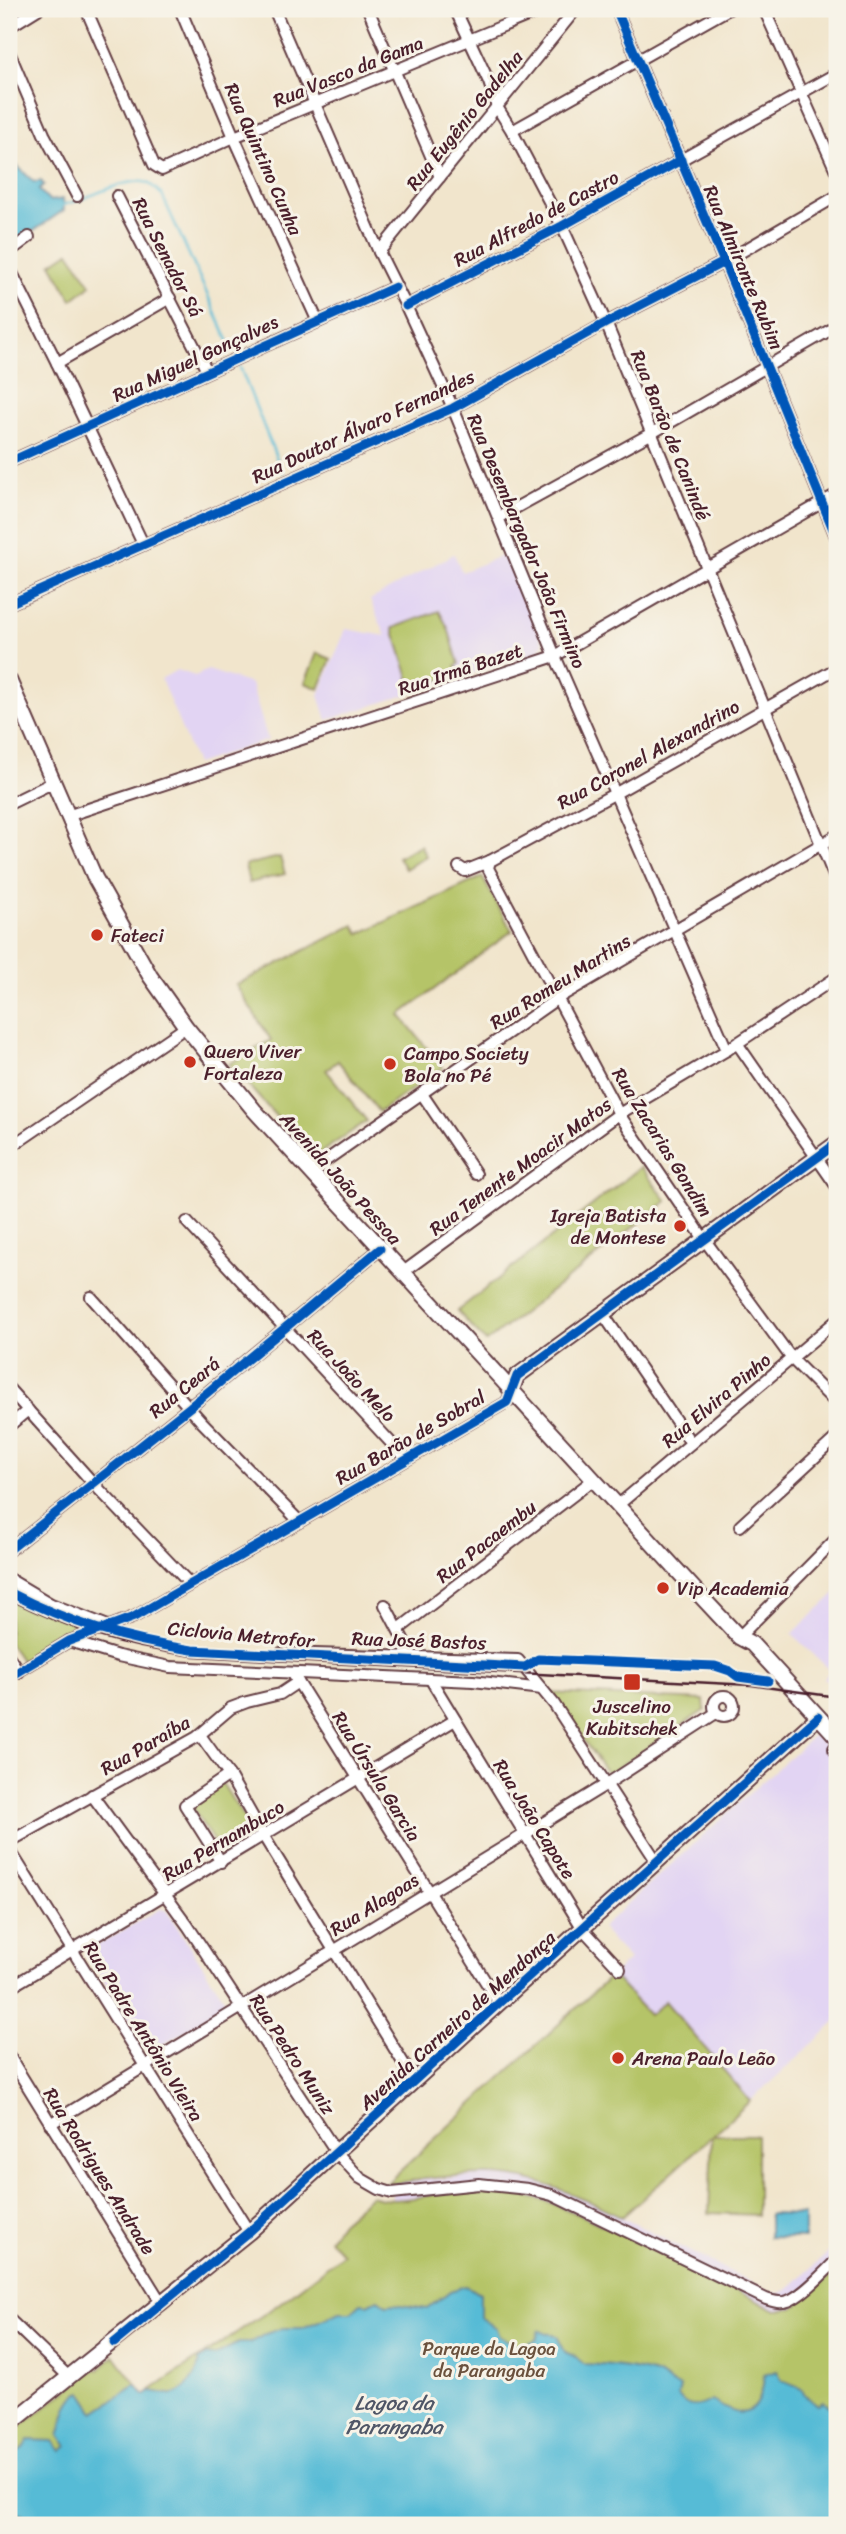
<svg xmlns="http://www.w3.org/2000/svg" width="846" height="2534" viewBox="0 0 846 2534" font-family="Sriracha,sans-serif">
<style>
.built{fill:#e2d4f3}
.green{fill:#b5c467;stroke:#807249;stroke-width:2}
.water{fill:#57bbd6;stroke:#506d80;stroke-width:2}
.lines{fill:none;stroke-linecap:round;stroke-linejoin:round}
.stream{stroke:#57bbd6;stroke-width:2.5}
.minor-casing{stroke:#633d43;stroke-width:14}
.major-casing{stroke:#633d43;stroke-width:18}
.minor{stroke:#fff;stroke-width:10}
.major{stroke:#fff;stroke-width:14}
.rail{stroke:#4a1f2b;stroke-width:2.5}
.cycleway-casing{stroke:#f7f3e8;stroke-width:13}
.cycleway{stroke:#0057b8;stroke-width:9}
.poi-dot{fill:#c8321e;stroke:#f7f3e8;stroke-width:2.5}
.labels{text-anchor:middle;stroke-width:6;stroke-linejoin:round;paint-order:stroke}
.street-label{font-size:19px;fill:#4a1f2b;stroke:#f7f3e8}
.poi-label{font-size:19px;fill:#4a1f2b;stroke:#f7f3e8;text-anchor:start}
.park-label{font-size:19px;fill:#6a513d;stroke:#f7f3e8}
.water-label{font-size:21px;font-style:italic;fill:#4f5667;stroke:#f7f3e8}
</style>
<rect width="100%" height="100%" fill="#f7f3e8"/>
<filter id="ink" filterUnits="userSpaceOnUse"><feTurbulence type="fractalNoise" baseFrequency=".0143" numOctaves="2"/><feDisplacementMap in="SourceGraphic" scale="14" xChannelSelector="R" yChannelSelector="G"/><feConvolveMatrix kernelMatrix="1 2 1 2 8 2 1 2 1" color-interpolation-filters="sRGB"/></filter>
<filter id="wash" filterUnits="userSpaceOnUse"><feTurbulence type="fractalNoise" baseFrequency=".00686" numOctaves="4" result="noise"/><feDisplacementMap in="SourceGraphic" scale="28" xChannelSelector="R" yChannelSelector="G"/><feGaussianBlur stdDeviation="1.57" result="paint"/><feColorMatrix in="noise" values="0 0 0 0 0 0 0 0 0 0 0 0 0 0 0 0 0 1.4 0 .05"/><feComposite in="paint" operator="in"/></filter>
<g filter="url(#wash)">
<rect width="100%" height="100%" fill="#f1e5cc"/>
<!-- built -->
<g class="built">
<polygon points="454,554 462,572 506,554 543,643 539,652 327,720 319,695 346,629 386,636 370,600"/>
<polygon points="177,670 195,676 208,670 251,684 268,740 196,764 161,679"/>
<polygon points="837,1592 837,1682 824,1679 830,1670 792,1634"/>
<polygon points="815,1734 837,1761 837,2021 750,2101 666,2001 649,2015 612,1975 629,1960 601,1928"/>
<polygon points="160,1909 166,1910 225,2000 224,2007 154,2050 146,2048 89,1956 91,1949"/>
<polygon points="489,2175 522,2179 571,2192 773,2293 781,2293 788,2289 837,2245 837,2270 793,2308 776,2310 589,2219 547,2201 526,2195 480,2192 449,2192 392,2199 392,2183"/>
</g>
<!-- green -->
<g class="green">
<polygon points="69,252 91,285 72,300 51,264"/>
<polygon points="439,611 448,628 459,664 456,666 459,673 413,690 393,628"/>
<polygon points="317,653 331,659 319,689 305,683"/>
<polygon points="420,845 426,856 405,869 398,857"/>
<polygon points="280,857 285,874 249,883 245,865"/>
<polygon points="482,877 512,931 400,1015 443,1068 379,1112 338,1061 326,1070 367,1121 317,1155 311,1155 229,1064 271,1040 236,985 354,925 359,934"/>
<polygon points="641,1167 667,1201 486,1342 457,1311"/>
<polygon points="9,1584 60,1613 90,1625 23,1663 9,1643"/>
<polygon points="549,1693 704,1700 705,1710 608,1774"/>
<polygon points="222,1783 252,1831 223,1851 218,1849 190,1804"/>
<path d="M612,1975L649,2015L665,2001L750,2101L713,2135H757V2215L709,2213L712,2136L622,2217C580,2196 536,2176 489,2175C455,2174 420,2180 386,2184Z"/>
<path d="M449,2192L507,2193L547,2201L589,2219L776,2310L793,2308L837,2270V2525H9V2435L95,2369L99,2370L114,2355L144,2395L276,2306L343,2254L329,2239L341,2222L371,2196C395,2205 424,2195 449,2192Z"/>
</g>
<!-- water -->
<g class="water">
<polygon points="9,137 16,165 34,182 41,181 44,185 39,190 50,201 63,199 64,210 9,248"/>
<polygon points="769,2214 804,2215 804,2238 769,2237"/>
<path d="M465,2286L480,2293V2317L496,2328L499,2336L519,2346L536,2340L539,2330L557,2336L565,2352L578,2358L583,2364C608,2365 632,2367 656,2374C667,2378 665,2384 680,2387L678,2396C687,2410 699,2408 712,2400C744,2424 762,2413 764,2375L777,2371L782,2381L802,2389L805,2395L818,2405L823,2402L837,2411V2525H42L9,2507L10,2456L23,2448L28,2440L53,2441L61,2451L67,2446L59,2436C64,2422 66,2397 82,2392L95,2412L136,2385L144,2395L151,2391C159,2392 168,2395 174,2394C184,2393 202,2369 199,2360L206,2355L214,2356L238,2343H251L265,2334L283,2328H302L340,2312H351L361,2303L368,2304L378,2299L386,2305L394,2304L427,2309L450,2291Z"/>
</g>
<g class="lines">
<!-- stream -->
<g class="stream">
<path d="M63,205C87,200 120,179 144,182C151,183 157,190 162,195L232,349"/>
<polyline points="240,367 282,472"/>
</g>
</g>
</g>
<g filter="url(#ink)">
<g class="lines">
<!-- minor casing -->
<g class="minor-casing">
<g id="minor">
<polyline points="86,9 154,165 162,170 234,137 544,9"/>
<polyline points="180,9 234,137 318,322"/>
<polyline points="274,9 379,252 406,306 453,408 555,656 727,1050"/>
<polyline points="368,9 440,177"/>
<polyline points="455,9 489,82 497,107 512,131 562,226 606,323 837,883"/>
<polyline points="616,9 724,262 837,539"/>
<polyline points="764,9 837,173"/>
<polyline points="9,27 38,9"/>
<polyline points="9,52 44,134 77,196"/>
<polyline points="512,131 729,9"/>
<polyline points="117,196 207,371"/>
<polyline points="9,252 29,237"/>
<polyline points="379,252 576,9"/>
<polyline points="9,267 57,363 143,544"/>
<polyline points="406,306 562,226 837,73"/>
<polyline points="57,363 170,298"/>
<polyline points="9,462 395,287"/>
<polyline points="499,517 652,433 837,326"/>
<polyline points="9,604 453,408 606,323 724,262 837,196"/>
<polyline points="837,668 616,793 490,861 488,868 619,1114 704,1239 792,1359 837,1404"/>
<polyline points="9,804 52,783"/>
<polyline points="67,816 555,656 837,494"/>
<polyline points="459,867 465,871 490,861"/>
<polyline points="737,1043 837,1187"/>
<polyline points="422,1094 476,1174"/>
<polyline points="9,1148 186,1027"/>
<polyline points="311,1171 558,998 837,835"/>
<polyline points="187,1222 406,1459"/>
<polyline points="402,1273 619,1114 727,1050 837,977"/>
<polyline points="91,1297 201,1421 299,1521"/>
<polyline points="603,1314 691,1443"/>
<polyline points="9,1389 93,1483 190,1584"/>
<polyline points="9,1426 28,1410"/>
<polyline points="617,1506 837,1320"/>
<polyline points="740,1526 837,1437"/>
<polyline points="9,1550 190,1407 380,1249"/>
<polyline points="9,1579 51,1604 108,1626"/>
<polyline points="385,1605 413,1658"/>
<polyline points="399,1629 593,1480"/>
<polyline points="739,1637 837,1538"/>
<polyline points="69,1641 118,1656 170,1667 473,1681 542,1689"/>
<polyline points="281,1653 518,1660 554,1704 657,1862"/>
<polyline points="9,1657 19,1672"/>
<polyline points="293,1674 499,2003"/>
<polyline points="9,1677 69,1641 134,1617 507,1402 512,1390"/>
<polyline points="431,1680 583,1929 620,1969"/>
<circle cx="724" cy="1706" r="10"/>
<polyline points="200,1735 229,1775 263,1835 415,2082"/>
<path d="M92,1795L188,1926L337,2153L360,2178L379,2189L392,2193L479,2184L528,2189L552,2195L766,2299C773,2301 781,2304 788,2301C804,2295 824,2272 837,2260"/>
<polyline points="9,1842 197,1737 231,1708 247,1702 280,1694 298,1682"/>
<polyline points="9,1849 249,2232"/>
<polyline points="221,1862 185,1805 229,1775"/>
<polyline points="9,1988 455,1720"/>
<polyline points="9,2056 162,2304"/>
<polyline points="50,2124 607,1784 716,1713"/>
<polyline points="9,2319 70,2378"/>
</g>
</g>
<!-- major casing -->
<g class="major-casing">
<g id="major">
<polyline points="9,680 95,878 150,976 186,1027 254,1110 696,1591 739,1637 752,1644 837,1737"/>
<polyline points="512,1390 517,1376 837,1143"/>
<polyline points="836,1749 837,1749"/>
<polyline points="9,2425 249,2232 499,2003 818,1717"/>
</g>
</g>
<!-- minor -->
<use href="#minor" class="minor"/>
<!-- major -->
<use href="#major" class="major"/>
<!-- rail -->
<path class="rail" d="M9,1599C73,1631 121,1646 193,1656L751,1685L837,1697"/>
<!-- cycleway casing -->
<g class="cycleway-casing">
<g id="cycleway">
<polyline points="616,9 724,262 837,539"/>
<polyline points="406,306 562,226 681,160"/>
<polyline points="9,462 395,287"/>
<polyline points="9,604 453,408 606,323 724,262"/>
<polyline points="9,1550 190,1407 380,1249"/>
<path d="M9,1592C69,1623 125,1640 192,1650L525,1667L538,1659L715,1666L730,1671L738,1677L768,1681"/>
<polyline points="9,1677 69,1641 134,1617 507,1402 517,1376 837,1143"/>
<polyline points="114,2343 249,2232 499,2003 818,1717"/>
</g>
</g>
<!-- cycleway -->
<use href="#cycleway" class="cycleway"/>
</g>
</g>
<!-- markers -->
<g class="poi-dot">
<circle cx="97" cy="935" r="7"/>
<circle cx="190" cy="1062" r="7"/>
<circle cx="390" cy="1064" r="7"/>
<circle cx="680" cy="1226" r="7"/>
<circle cx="663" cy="1588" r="7"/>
<rect x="623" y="1673" width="18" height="18" rx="3.5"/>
<circle cx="618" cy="2058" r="7"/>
</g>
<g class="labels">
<!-- street labels -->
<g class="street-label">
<text transform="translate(348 71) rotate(-22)" y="7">Rua Vasco da Gama</text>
<text transform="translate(464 120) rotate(-51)" y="7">Rua Eugênio Gadelha</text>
<text transform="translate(264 159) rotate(66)" y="7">Rua Quintino Cunha</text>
<text transform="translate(536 218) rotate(-28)" y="7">Rua Alfredo de Castro</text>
<text transform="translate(168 257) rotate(63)" y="7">Rua Senador Sá</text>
<text transform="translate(744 267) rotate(67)" y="7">Rua Almirante Rubim</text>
<text transform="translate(195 358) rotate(-25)" y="7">Rua Miguel Gonçalves</text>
<text transform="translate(363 426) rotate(-25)" y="7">Rua Doutor Álvaro Fernandes</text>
<text transform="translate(671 435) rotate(68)" y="7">Rua Barão de Canindé</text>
<text transform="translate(527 541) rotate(67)" y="7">Rua Desembargador João Firmino</text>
<text transform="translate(460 669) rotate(-18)" y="7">Rua Irmã Bazet</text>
<text transform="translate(648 754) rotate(-29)" y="7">Rua Coronel Alexandrino</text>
<text transform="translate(560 981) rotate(-32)" y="7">Rua Romeu Martins</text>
<text transform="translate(663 1142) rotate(58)" y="7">Rua Zacarias Gondim</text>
<text transform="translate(520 1166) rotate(-36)" y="7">Rua Tenente Moacir Matos</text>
<text transform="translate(341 1178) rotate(48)" y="7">Avenida João Pessoa</text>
<text transform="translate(352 1375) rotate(47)" y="7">Rua João Melo</text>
<text transform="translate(184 1387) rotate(-39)" y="7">Rua Ceará</text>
<text transform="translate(716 1400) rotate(-40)" y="7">Rua Elvira Pinho</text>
<text transform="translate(410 1437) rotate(-30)" y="7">Rua Barão de Sobral</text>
<text transform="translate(486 1541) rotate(-38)" y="7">Rua Pacaembu</text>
<text transform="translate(241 1634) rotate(5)" y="7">Ciclovia Metrofor</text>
<text transform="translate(419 1640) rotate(2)" y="7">Rua José Bastos</text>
<text transform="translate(145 1745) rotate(-30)" y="7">Rua Paraíba</text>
<text transform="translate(377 1776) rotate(58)" y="7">Rua Úrsula Garcia</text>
<text transform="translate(535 1819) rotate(58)" y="7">Rua João Capote</text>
<text transform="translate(223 1840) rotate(-31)" y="7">Rua Pernambuco</text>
<text transform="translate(374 1904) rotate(-32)" y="7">Rua Alagoas</text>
<text transform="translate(457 2020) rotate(-42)" y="7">Avenida Carneiro de Mendonça</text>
<text transform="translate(144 2031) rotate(58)" y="7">Rua Padre Antônio Vieira</text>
<text transform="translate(293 2054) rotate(57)" y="7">Rua Pedro Muniz</text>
<text transform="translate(100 2171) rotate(58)" y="7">Rua Rodrigues Andrade</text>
</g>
<!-- poi labels -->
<g class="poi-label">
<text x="111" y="942">Fateci</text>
<text x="204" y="1058">Quero Viver<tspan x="204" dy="22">Fortaleza</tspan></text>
<text x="404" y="1060">Campo Society<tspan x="404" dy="22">Bola no Pé</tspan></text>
<text x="666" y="1222" text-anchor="end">Igreja Batista<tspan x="666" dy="22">de Montese</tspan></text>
<text x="677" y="1595">Vip Academia</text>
<text x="632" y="1713" text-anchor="middle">Juscelino<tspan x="632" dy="22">Kubitschek</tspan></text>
<text x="632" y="2065">Arena Paulo Leão</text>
</g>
<!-- park labels -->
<g class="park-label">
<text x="489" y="2355">Parque da Lagoa<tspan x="489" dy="22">da Parangaba</tspan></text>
</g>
<!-- water labels -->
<g class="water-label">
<text x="394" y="2410">Lagoa da<tspan x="394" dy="24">Parangaba</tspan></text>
</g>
</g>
<!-- margin -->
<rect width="846" height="2534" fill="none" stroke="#f7f3e8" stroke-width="35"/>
</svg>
